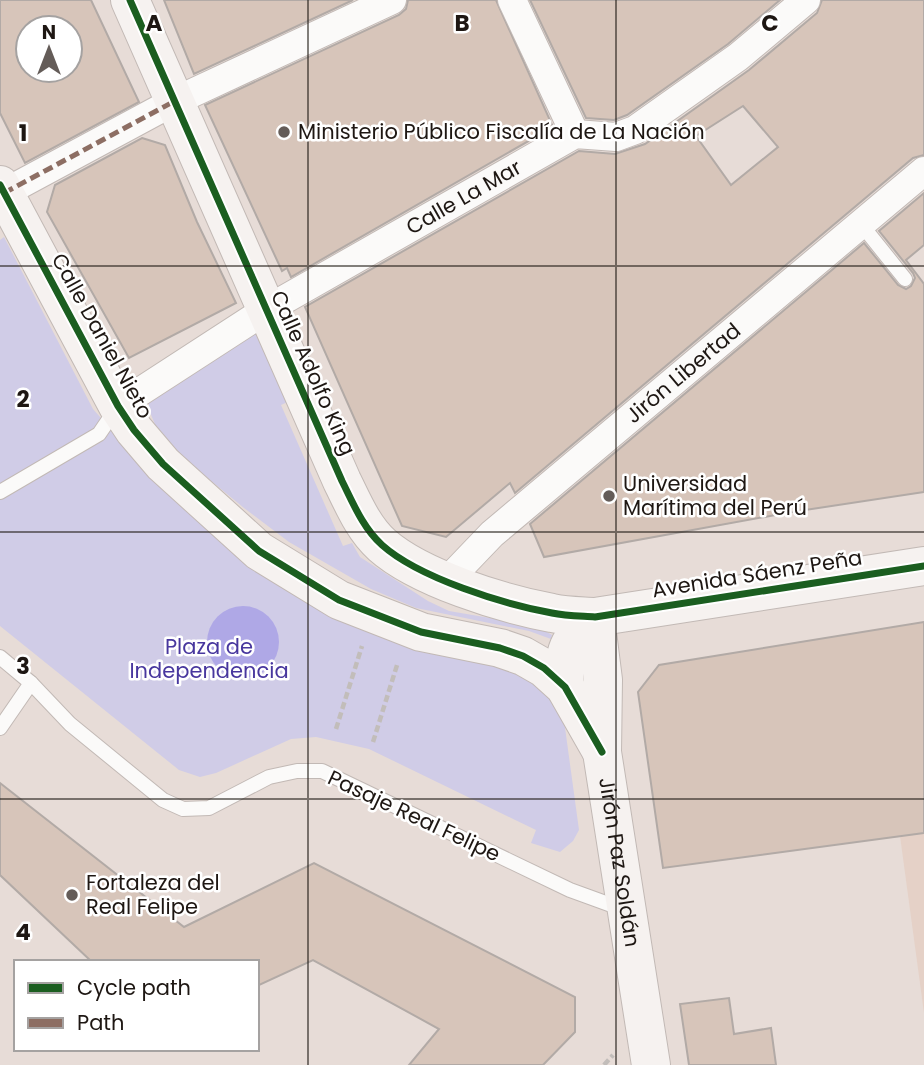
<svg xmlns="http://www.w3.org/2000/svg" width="924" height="1065" viewBox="0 0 924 1065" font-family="Poppins,sans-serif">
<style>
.built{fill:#e5d1c7}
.green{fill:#d0cce7}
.water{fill:#afa8e6}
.building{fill:#d7c5ba;stroke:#b2aaa6;stroke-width:2;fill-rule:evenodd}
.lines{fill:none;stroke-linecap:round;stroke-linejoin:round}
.lane-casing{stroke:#c2b9b5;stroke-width:16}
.street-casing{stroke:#c2b9b5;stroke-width:30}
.secondary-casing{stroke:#c2b9b5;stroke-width:40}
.path{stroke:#c2bdba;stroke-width:4.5;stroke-dasharray:7 3.5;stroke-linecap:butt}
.lane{stroke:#fbfaf9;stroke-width:14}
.street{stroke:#fbfaf9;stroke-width:28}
.secondary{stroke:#f6f2f0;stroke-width:38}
.quiet{stroke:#8d6e63;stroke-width:5;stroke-dasharray:10 5;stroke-linecap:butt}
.cycleway-casing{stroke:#fff;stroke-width:11}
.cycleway{stroke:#1b5e20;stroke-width:7}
.grid{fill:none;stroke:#1e1713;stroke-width:2;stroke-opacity:0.55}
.poi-dot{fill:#645c58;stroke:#fff;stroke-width:2.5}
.labels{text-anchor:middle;stroke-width:5;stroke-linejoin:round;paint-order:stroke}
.poi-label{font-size:21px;fill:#1e1713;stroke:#fff;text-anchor:start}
.street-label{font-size:21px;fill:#1e1713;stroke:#fff}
.park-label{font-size:21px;fill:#48379e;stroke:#fff}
.grid-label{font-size:23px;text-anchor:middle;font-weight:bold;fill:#1e1713;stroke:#fff;stroke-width:5;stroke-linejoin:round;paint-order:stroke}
</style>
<rect width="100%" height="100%" fill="#e7dcd7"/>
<!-- built -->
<polygon class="built" points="924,833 924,1013 900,836"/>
<!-- green -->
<g class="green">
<polygon points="4,237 93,409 158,483 241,554 528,673 563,713 579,830 573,841 560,852 531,843 536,830 369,749 316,737 291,739 216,773 200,777 179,770 0,626 0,240"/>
<polygon points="254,333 263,338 292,400 281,405 343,546 352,543 360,557 428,601 449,611 496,619 545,631 552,635 551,639 529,631 416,608 371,589 289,542 244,508 182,457 157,429 149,410 149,397"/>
</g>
<!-- water -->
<circle class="water" cx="243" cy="642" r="36"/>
<!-- building -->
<g class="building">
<path d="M0,0H91L139,102L25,163L0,113ZM28,28H70V70H28Z"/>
<polygon points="164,0 353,0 194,74"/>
<polygon points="408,0 496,0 553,127 291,277 287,268 282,271 205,105 399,15 406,9"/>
<polygon points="530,0 780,0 728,44 627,115 614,120 586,118"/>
<path d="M822,0H924V155L913,158L515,493L510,483L446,537L402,526L305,307L579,151L615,154L645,144L749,70L817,13ZM743,106L778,147L731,185L696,136Z"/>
<polygon points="142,138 165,145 197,222 236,303 129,358 47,212 55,185"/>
<polygon points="924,193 924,245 906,260 924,284 924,492 792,512 544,557 530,524 864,243 898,285 906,289 911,286 915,278 913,273 879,231"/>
<polygon points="924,622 924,833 663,868 638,692 659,665"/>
<polygon points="0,783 184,927 314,863 575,997 575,1032 543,1065 409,1065 439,1029 313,960 257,986 257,962 92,962 0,875"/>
<polygon points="729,998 734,1034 771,1028 776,1065 689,1065 680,1004"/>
</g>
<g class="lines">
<!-- lane casing -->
<g class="lane-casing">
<g id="lane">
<polyline points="861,224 905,279"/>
<polyline points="0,492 99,434 116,409"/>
<polyline points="0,657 31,683 70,724 163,800 183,809 209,808 269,777 297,771 322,771 570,890 625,910"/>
<polyline points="0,728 31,683"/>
</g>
</g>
<!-- street casing -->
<g class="street-casing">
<g id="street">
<polyline points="512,0 575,134"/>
<polyline points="4,193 173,102 392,0"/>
<path id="s1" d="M118,406L266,310L575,134L616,137L635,130L738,57L806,0"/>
<path id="s2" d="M447,581L492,534L924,171"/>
</g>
</g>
<!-- secondary casing -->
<g class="secondary-casing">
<g id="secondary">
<path d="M130,0L342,481C353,503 363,528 382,545C419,578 503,604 552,613C566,616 581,616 595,617L924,566"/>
<polyline points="0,185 118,406 134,430 163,464 259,551 339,600 421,632 500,648 523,656 544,668 565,687 602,752"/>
<path id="s3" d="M595,617L603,680L602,752L651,1065"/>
<path d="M565,687C562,653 568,638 595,617"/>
</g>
</g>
<!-- path -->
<g class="path">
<polyline points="336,729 362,646"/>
<polyline points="373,742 398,662"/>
<polyline points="604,1065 613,1055"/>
</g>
<!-- lane -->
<use href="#lane" class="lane"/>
<!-- street -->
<use href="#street" class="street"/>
<!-- secondary -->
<use href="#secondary" class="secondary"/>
<!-- quiet -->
<polyline class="quiet" points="4,193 173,102"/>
<!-- cycleway casing -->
<g class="cycleway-casing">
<g id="cycleway">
<path d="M130,0L342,481C353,503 363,528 382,545C419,578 503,604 552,613C566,616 581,616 595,617L924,566"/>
<polyline points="0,185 118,406 134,430 163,464 259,551 339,600 421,632 500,648 523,656 544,668 565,687 602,752"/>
</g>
</g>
<!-- cycleway -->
<use href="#cycleway" class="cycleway"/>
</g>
<!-- grid -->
<path class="grid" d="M308,0V1065M616,0V1065M0,266H924M0,532H924M0,799H924"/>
<!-- markers -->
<g class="poi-dot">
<circle cx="284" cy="132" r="7"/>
<circle cx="609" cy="496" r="7"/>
<circle cx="72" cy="895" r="7"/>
</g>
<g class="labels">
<!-- poi labels -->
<g class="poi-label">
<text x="298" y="139">Ministerio Público Fiscalía de La Nación</text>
<text x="623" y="491">Universidad<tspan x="623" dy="24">Marítima del Perú</tspan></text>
<text x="86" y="890">Fortaleza del<tspan x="86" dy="24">Real Felipe</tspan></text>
</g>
<!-- street labels -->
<g class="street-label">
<text dy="7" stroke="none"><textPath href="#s1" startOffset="404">Calle La Mar</textPath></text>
<text transform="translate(102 336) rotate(61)" y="7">Calle Daniel Nieto</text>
<text transform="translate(313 373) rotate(66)" y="7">Calle Adolfo King</text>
<text dy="7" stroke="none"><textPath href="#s2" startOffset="315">Jirón Libertad</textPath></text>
<text transform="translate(757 574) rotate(-9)" y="7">Avenida Sáenz Peña</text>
<text transform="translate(414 816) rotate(25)" y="7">Pasaje Real Felipe</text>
<text dy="7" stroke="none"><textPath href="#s3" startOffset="247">Jirón Paz Soldán</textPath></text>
</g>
<!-- park labels -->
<g class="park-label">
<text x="209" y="654">Plaza de<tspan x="209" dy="24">Independencia</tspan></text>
</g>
</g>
<g class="grid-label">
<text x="154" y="31">A</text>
<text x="462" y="31">B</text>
<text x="770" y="31">C</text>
<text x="23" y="141">1</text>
<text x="23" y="407">2</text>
<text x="23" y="674">3</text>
<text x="23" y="940">4</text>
</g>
<!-- legend -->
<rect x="14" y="960" width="245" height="91" fill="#ffffff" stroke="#a5a2a1" stroke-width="2"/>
<rect x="28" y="983" width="35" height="10" fill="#1b5e20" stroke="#a5a2a1" stroke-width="2"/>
<text x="77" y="995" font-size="21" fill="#1e1713">Cycle path</text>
<rect x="28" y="1018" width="35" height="10" fill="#8d6e63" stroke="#a5a2a1" stroke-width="2"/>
<text x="77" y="1030" font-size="21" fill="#1e1713">Path</text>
<!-- north arrow -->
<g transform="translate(49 49)"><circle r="33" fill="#ffffff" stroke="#a5a2a1" stroke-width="2"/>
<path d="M0-5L12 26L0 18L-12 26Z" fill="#645c58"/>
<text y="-10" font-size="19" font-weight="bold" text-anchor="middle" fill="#1e1713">N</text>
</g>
</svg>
